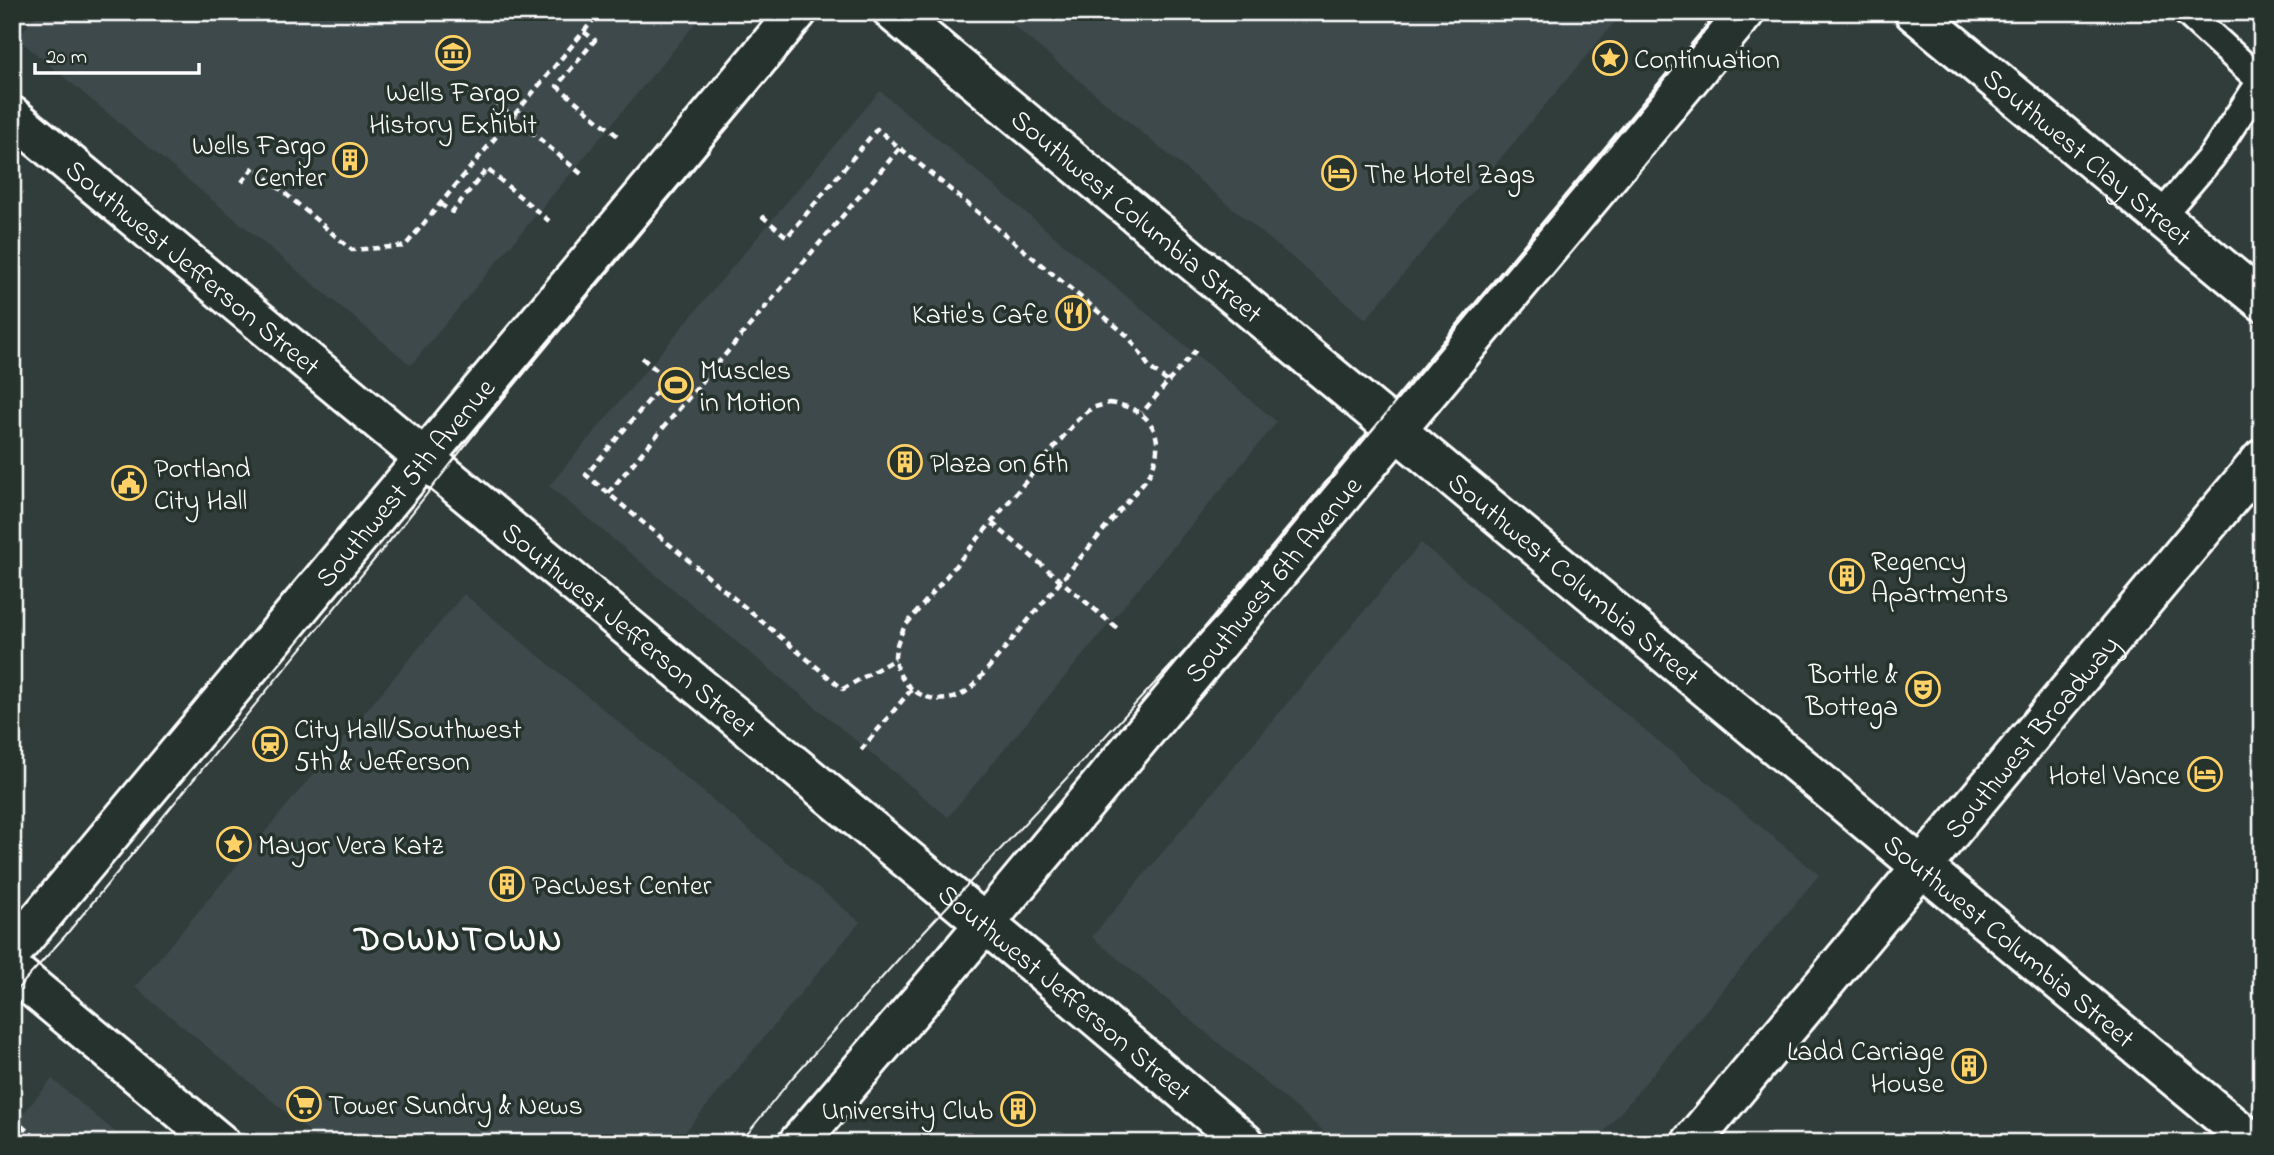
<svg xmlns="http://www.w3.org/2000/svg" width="2274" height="1155" viewBox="0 0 2274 1155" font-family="'Indie Flower',sans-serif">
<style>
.built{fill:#3e494c}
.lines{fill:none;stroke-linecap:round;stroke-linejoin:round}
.lane-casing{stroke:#fff;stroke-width:32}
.secondary-casing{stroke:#fff;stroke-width:44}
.primary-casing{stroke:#fff;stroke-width:44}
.path{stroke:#fff;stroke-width:4.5;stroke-dasharray:7 5;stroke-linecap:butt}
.lane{stroke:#26332d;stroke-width:26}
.secondary{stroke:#26332d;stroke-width:38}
.primary{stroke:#26332d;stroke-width:38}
.tram{stroke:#fff;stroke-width:2}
.path-bridge{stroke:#fff;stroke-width:4.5;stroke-dasharray:7 5;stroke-linecap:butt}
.labels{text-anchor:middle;stroke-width:7;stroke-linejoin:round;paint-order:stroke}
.poi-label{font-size:28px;fill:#fff;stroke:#26332d;text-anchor:start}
.street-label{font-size:28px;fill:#fff;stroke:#26332d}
.district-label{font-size:35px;font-weight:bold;letter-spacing:2px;fill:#fff;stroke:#26332d}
</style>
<rect width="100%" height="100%" fill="#313d3b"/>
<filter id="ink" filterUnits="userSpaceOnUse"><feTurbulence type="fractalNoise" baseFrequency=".0143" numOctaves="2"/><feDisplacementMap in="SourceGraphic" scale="14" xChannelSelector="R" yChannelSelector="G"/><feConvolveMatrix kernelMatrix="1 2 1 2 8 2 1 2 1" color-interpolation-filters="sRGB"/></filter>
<g filter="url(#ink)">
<!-- built -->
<g class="built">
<polygon points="39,12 705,12 411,365 17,38"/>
<polygon points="997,12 1623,12 1366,319"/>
<polygon points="880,91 1277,422 948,817 549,486"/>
<polygon points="1421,543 1819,875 1595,1143 1338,1143 1092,937"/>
<polygon points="464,594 860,922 676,1143 323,1143 135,987"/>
<polygon points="52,1079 128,1143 12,1143 12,1127"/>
</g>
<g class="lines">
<!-- lane casing -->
<g class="lane-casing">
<polyline id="lane" points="2160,217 2212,156 2261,81 2186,12"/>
</g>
<!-- secondary casing -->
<g class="secondary-casing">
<g id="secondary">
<path id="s1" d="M893,12L2254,1143"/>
<path id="s2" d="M12,116L1049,977L1245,1143"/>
<path id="s3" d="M12,952L797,12"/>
<polyline points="12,970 220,1143"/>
<path id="s4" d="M798,1143L937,981L1745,12"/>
<path id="s5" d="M1691,1143L2262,459"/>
</g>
</g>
<!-- primary casing -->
<g class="primary-casing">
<g id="primary">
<path id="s6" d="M1914,12L2262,301"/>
</g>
</g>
<!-- path -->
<g class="path">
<polyline points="584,32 595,40 557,86 619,137"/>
<polyline points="242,182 254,167 352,250 405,246 600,12"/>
<polyline points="440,204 452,212 487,169 549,221"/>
<polyline points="762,216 787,237 877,129 1129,337 1150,368 1168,382 1142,413"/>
<polyline points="642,358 667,379 586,475 843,689 895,659"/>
<polyline points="1168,382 1196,350"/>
<path d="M1109,403C1153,408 1169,439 1148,477L975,684C971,687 967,692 962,694C935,710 897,689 895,658C895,646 900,636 905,626L1078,419L1092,408Z"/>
<polyline points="608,493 901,147"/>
<polyline points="992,523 1118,629"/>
<polyline points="861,750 911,690"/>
<polyline points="12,1118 42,1143"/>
</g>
<!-- lane -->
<use href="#lane" class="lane"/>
<!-- secondary -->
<use href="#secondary" class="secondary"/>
<!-- primary -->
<use href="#primary" class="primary"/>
<!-- tram -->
<g class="tram">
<polyline points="12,995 65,936 397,532 479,428 824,12"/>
<polyline points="740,1143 792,1078 904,953 1219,614 1721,12"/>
</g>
<!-- path-bridge -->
<polyline class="path-bridge" points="493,100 585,177"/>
</g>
</g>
<!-- icons -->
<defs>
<g id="museum-ring" transform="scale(1.75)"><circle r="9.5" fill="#26332d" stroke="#ffd166" stroke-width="1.5"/><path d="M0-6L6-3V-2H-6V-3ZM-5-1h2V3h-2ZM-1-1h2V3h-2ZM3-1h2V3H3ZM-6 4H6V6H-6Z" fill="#ffd166"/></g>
<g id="sight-ring" transform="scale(1.75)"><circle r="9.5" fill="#26332d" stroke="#ffd166" stroke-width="1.5"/><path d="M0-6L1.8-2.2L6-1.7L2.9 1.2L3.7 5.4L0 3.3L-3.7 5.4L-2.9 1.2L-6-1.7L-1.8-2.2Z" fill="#ffd166"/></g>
<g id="building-ring" transform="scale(1.75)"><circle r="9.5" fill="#26332d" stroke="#ffd166" stroke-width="1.5"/><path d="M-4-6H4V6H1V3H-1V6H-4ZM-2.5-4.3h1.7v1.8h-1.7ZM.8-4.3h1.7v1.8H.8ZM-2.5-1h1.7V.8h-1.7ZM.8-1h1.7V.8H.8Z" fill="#ffd166"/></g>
<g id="hotel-ring" transform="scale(1.75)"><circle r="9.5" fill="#26332d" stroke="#ffd166" stroke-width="1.5"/><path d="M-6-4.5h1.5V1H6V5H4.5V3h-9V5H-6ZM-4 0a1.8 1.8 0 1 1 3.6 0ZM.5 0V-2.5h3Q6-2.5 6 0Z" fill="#ffd166"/></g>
<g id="restaurant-ring" transform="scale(1.75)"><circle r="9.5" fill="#26332d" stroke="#ffd166" stroke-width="1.5"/><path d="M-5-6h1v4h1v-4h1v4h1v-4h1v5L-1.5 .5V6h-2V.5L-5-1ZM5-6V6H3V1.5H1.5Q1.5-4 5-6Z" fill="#ffd166"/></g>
<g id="stadium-ring" transform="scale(1.75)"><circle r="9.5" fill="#26332d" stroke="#ffd166" stroke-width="1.5"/><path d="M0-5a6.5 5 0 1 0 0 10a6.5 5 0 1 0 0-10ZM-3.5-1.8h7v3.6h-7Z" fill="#ffd166"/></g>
<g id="civic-ring" transform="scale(1.75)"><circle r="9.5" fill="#26332d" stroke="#ffd166" stroke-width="1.5"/><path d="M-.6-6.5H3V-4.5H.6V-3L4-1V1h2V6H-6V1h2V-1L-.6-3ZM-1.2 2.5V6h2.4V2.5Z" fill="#ffd166"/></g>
<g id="theatre-ring" transform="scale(1.75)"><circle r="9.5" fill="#26332d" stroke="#ffd166" stroke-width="1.5"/><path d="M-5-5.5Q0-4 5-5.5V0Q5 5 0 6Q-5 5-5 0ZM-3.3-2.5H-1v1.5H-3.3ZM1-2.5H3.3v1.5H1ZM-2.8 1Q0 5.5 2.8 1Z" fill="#ffd166"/></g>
<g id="station-ring" transform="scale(1.75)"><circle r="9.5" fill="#26332d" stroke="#ffd166" stroke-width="1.5"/><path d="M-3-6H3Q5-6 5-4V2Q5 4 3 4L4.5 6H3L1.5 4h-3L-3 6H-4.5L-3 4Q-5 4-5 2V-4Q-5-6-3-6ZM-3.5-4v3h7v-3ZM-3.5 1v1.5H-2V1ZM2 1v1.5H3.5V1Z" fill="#ffd166"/></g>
<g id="supermarket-ring" transform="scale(1.75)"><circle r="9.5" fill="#26332d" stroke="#ffd166" stroke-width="1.5"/><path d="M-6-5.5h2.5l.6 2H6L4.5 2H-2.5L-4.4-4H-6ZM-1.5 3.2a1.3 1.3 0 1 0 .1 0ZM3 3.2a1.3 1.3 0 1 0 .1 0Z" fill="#ffd166"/></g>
</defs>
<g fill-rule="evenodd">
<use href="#museum-ring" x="453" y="53"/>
<use href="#sight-ring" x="1610" y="58"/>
<use href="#building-ring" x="350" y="160"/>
<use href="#hotel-ring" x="1339" y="173"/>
<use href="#restaurant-ring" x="1073" y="313"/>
<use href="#stadium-ring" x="676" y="385"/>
<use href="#building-ring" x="905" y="462"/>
<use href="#civic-ring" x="129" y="483"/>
<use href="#building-ring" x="1847" y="576"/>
<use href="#theatre-ring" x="1923" y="689"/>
<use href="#station-ring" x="270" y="744"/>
<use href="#hotel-ring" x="2205" y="774"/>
<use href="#sight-ring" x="234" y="844"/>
<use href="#building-ring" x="507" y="884"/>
<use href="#building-ring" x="1969" y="1066"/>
<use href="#supermarket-ring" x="304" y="1104"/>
<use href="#building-ring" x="1018" y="1109"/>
</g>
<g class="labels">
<!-- poi labels -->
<g class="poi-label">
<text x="1634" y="68">Continuation</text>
<text x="453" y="101" text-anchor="middle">Wells Fargo<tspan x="453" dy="32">History Exhibit</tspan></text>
<text x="326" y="154" text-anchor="end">Wells Fargo<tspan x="326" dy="32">Center</tspan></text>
<text x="1364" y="183">The Hotel Zags</text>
<text x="1048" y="323" text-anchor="end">Katie's Cafe</text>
<text x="700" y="379">Muscles<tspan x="700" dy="32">in Motion</tspan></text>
<text x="930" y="472">Plaza on 6th</text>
<text x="154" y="477">Portland<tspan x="154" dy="32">City Hall</tspan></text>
<text x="1871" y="570">Regency<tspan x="1871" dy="32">Apartments</tspan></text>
<text x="1898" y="683" text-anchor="end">Bottle &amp;<tspan x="1898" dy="32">Bottega</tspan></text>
<text x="294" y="738">City Hall/Southwest<tspan x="294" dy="32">5th &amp; Jefferson</tspan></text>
<text x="2180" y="784" text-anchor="end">Hotel Vance</text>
<text x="258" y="854">Mayor Vera Katz</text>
<text x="532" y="894">PacWest Center</text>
<text x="1944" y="1060" text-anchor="end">Ladd Carriage<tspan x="1944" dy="32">House</tspan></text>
<text x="328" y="1114">Tower Sundry &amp; News</text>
<text x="993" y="1119" text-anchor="end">University Club</text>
</g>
<!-- street labels -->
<g class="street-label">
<text dy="10" stroke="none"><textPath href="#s6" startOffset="226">Southwest Clay Street</textPath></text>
<text dy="10" stroke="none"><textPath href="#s1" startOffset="318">Southwest Columbia Street</textPath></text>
<text dy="10" stroke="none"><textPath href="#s2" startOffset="236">Southwest Jefferson Street</textPath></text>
<text dy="10" stroke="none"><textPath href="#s3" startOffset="612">Southwest 5th Avenue</textPath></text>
<text dy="10" stroke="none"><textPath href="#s4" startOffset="737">Southwest 6th Avenue</textPath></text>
<text dy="10" stroke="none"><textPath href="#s1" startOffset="886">Southwest Columbia Street</textPath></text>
<text dy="10" stroke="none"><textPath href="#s2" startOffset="803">Southwest Jefferson Street</textPath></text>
<text dy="10" stroke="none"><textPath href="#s5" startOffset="530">Southwest Broadway</textPath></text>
<text dy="10" stroke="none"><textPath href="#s1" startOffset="1452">Southwest Columbia Street</textPath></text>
<text dy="10" stroke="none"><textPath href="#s2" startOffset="1370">Southwest Jefferson Street</textPath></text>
</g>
<!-- district labels -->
<g class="district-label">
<text x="459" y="950">DOWNTOWN</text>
</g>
</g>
<!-- margin -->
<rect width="2274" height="1155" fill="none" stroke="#26332d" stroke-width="42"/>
<rect x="21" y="21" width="2232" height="1113" fill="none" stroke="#fff" stroke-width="2.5" filter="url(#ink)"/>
<!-- scale -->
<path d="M35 63v10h164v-10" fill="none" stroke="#ffffff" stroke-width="3.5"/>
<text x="46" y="63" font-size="21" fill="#ffffff" stroke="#26332d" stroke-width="5" paint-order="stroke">20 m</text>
</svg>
